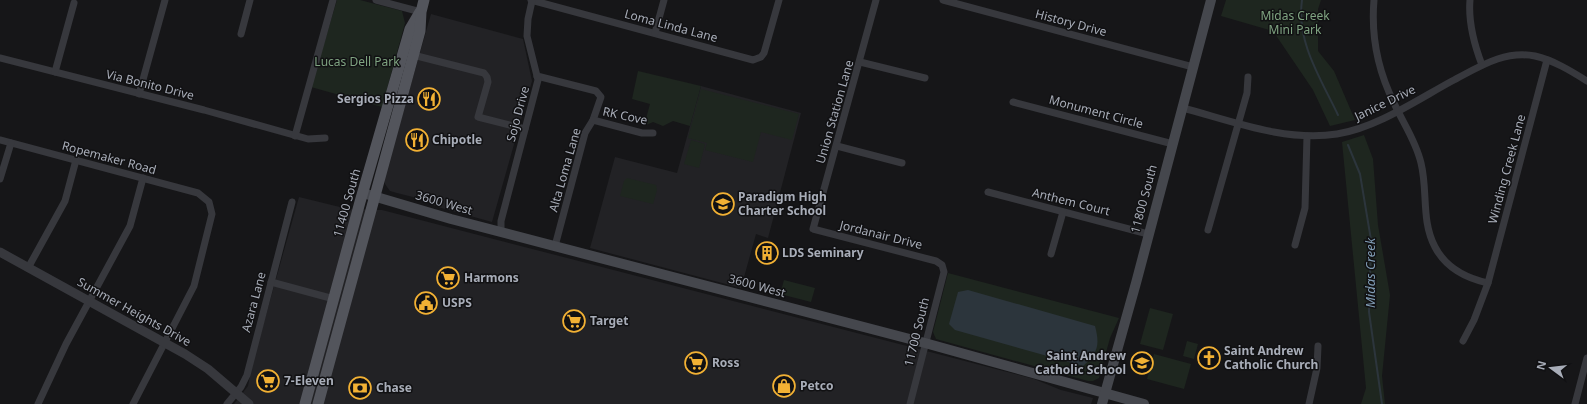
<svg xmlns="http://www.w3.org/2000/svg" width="1587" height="404" viewBox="0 0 1587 404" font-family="'Noto Sans',sans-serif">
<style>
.built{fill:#222225}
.green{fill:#1e261f}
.water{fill:#2c353c}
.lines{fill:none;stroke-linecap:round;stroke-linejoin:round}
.stream{stroke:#2c353c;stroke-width:2}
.minor{stroke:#37383d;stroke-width:7}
.tertiary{stroke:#37383d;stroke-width:9}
.secondary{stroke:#45474d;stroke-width:10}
.primary{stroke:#53555c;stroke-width:11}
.labels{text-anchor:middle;stroke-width:3;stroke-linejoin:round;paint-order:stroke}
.park-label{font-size:12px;fill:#7fa381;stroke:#111113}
.street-label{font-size:12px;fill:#a8adb8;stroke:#111113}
.poi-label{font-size:12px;font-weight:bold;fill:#a8adb8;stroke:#111113;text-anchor:start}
.water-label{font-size:13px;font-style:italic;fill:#7f9bb3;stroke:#111113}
</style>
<rect width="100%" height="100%" fill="#161618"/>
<!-- built -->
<g class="built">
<polygon points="431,14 523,39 532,81 492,222 438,207 417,198 397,193 390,191 385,184 384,179"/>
<polygon points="701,86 801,113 768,238 756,234 741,288 590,248 615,157 677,173"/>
<polygon points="299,197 348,209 382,210 1034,379 1061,390 1093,398 1091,404 234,404 248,386 252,365"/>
</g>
<!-- green -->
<g class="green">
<polygon points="337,0 360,0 402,11 405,23 382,107 311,87"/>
<polygon points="1226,0 1321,0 1318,9 1318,51 1334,71 1355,120 1330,126 1313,90 1273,31 1221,16"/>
<polygon points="638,71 701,86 690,126 673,121 663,126 653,122 644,126 650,104 632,99"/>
<polygon points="701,89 799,114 792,140 761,132 753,162 705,150 707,143 688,138"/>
<polygon points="1364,135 1373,159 1378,225 1390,295 1382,376 1385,404 1361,404 1366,388 1342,142"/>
<polygon points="691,140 705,144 699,168 684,164"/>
<polygon points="627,178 656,185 657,190 653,204 620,196 624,181"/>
<polygon points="948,273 1119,318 1110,338 1099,378 1093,381 1088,381 936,339 933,332"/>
<polygon points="784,280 815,288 811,302 780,294"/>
<polygon points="1150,308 1173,314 1163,350 1140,344"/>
<polygon points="1187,341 1198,344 1194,359 1183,356"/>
<polygon points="1154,354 1191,364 1184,389 1147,379"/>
</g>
<!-- water -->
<path class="water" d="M968,290L1095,326C1100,345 1098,353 1083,366L955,330L949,324L958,292Z"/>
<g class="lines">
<!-- stream -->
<g class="stream">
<path d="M1302,0C1296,42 1321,79 1338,115"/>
<polyline points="1348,145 1360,174 1371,240 1369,312 1382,404"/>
</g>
<!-- minor -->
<g class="minor">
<polyline points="376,0 421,12"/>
<polyline points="531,0 753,60 761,57 764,53 779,0"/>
<polyline points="876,0 813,229 936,261 942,265 944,272 910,404"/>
<polyline points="943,0 1193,67"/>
<path d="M1374,0C1371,35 1378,71 1394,103C1403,123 1416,141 1421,163C1428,191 1421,221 1435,247C1446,268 1465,278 1488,283"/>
<path d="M1470,0C1468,23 1474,44 1482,65"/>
<polyline points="655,33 664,0"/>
<polyline points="241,34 250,0"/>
<polyline points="413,55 484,73 487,77 488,82 478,117 525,129"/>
<polyline points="0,58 204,110 308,139 325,138"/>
<polyline points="860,62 925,78"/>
<polyline points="55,72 74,3"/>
<polyline points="537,76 596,91 601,97 593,120 585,133 555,246"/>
<polyline points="139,94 165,0"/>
<polyline points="1013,102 1173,144"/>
<path d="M1183,108C1232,121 1285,142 1337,134C1376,128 1417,100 1452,81C1479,67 1504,50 1535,56C1553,60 1571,71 1587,81"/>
<polyline points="593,120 642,133 653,133"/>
<polyline points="295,136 333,0"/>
<polyline points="0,140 198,193 209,202 212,214 194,286 133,404"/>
<polyline points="837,146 902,163"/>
<polyline points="0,179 11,143"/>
<polyline points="988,192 1148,234"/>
<polyline points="1208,230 1247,93 1248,77"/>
<polyline points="501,232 501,221 538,80 527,36 528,19 532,1"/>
<polyline points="1295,245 1305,208 1307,136"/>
<polyline points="1051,254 1063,212"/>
<polyline points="28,268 65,201 76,160"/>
<polyline points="271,282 334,299"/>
<polyline points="1463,341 1474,320 1488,283 1547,60"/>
<polyline points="38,404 66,344 130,226 143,178"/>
<polyline points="227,404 241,387 247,375 292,202"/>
<polyline points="1309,404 1317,368 1318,346"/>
<polyline points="1575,404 1587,358"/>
</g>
<!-- tertiary -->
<polyline class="tertiary" points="0,252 185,354 208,369 249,404"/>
<!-- secondary -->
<g class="secondary">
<polyline points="363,193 451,219 925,343 1144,404"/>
<polyline points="1102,404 1136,283 1211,0"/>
</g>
<!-- primary -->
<g class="primary">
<polyline points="305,404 360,202 410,29 420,12"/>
<polyline points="318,404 420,31 421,12 424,0"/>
</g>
</g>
<!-- icons -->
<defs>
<g id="restaurant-ring" transform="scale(1.15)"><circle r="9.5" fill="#111113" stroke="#f2b134" stroke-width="1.5"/><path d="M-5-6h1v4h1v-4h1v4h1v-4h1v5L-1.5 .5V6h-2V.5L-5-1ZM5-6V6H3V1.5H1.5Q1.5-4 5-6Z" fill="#f2b134"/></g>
<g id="school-ring" transform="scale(1.15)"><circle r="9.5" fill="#111113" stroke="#f2b134" stroke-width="1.5"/><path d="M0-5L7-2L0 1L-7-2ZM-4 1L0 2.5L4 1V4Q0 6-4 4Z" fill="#f2b134"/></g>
<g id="building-ring" transform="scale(1.15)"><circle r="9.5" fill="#111113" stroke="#f2b134" stroke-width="1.5"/><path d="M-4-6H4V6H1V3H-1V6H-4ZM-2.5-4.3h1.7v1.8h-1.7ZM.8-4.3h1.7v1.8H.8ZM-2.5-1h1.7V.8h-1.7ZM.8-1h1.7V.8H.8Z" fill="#f2b134"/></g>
<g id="supermarket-ring" transform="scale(1.15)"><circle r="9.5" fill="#111113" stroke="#f2b134" stroke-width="1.5"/><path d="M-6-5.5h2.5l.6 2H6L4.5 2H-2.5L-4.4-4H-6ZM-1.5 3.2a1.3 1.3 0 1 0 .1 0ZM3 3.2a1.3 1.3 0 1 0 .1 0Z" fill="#f2b134"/></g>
<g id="civic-ring" transform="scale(1.15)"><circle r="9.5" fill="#111113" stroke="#f2b134" stroke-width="1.5"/><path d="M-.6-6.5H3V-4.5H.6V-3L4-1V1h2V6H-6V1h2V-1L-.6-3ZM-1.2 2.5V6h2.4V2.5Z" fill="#f2b134"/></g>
<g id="church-ring" transform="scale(1.15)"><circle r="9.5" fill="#111113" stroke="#f2b134" stroke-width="1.5"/><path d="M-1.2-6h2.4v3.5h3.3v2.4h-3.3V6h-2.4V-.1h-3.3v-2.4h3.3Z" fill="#f2b134"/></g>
<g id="shop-ring" transform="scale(1.15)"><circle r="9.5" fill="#111113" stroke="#f2b134" stroke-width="1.5"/><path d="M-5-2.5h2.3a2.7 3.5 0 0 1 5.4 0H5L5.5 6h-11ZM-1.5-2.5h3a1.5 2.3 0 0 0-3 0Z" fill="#f2b134"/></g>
<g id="bank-ring" transform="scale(1.15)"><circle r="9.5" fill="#111113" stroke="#f2b134" stroke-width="1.5"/><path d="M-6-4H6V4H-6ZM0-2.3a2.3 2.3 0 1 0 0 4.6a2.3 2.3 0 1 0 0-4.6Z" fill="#f2b134"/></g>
</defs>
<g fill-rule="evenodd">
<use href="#restaurant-ring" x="429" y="99"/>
<use href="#restaurant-ring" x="417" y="140"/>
<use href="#school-ring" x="723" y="204"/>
<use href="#building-ring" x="767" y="253"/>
<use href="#supermarket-ring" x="448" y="278"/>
<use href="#civic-ring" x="426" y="303"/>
<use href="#supermarket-ring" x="574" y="321"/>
<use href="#church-ring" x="1209" y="358"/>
<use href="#supermarket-ring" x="696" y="363"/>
<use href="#school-ring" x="1142" y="363"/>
<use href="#supermarket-ring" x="268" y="381"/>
<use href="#shop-ring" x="784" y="386"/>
<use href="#bank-ring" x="360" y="388"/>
</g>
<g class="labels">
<!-- park labels -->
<g class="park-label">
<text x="1295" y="20">Midas Creek<tspan x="1295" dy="14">Mini Park</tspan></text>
<text x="357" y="66">Lucas Dell Park</text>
</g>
<!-- street labels -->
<g class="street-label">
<text transform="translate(1071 23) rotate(15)" y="4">History Drive</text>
<text transform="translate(671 26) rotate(15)" y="4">Loma Linda Lane</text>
<text transform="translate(150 85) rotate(14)" y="4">Via Bonito Drive</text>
<text transform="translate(1385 103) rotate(-26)" y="4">Janice Drive</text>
<text transform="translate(835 112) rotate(-74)" y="4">Union Station Lane</text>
<text transform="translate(1096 112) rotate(15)" y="4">Monument Circle</text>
<text transform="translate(518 114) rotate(-75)" y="4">Sojo Drive</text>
<text transform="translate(625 116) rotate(12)" y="4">RK Cove</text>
<text transform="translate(109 158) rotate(15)" y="4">Ropemaker Road</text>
<text transform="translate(1507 169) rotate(-75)" y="4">Winding Creek Lane</text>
<text transform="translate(565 170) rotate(-74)" y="4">Alta Loma Lane</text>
<text transform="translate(1144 199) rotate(-75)" y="4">11800 South</text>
<text transform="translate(1071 202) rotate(14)" y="4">Anthem Court</text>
<text transform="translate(347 203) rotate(-74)" y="4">11400 South</text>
<text transform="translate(444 203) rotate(16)" y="4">3600 West</text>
<text transform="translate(881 235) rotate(14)" y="4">Jordanair Drive</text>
<text transform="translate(757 286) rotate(15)" y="4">3600 West</text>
<text transform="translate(254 302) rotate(-75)" y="4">Azara Lane</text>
<text transform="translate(134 312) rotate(29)" y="4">Summer Heights Drive</text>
<text transform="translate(917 332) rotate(-76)" y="4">11700 South</text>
</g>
<!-- poi labels -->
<g class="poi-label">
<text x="414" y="103" text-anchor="end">Sergios Pizza</text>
<text x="432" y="144">Chipotle</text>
<text x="738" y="201">Paradigm High<tspan x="738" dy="14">Charter School</tspan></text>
<text x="782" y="257">LDS Seminary</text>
<text x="464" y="282">Harmons</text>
<text x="442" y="307">USPS</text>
<text x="590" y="325">Target</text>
<text x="1224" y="355">Saint Andrew<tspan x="1224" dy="14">Catholic Church</tspan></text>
<text x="1126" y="360" text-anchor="end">Saint Andrew<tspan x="1126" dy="14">Catholic School</tspan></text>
<text x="712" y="367">Ross</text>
<text x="284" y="385">7-Eleven</text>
<text x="800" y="390">Petco</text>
<text x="376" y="392">Chase</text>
</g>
<!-- water labels -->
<g class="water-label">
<text transform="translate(1370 273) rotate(-90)" y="5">Midas Creek</text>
</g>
</g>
<!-- north arrow -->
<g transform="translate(1551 368) rotate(285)" stroke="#111113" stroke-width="3" paint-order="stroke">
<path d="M0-3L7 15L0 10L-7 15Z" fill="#a8adb8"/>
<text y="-6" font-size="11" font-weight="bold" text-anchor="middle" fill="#a8adb8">N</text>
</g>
</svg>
